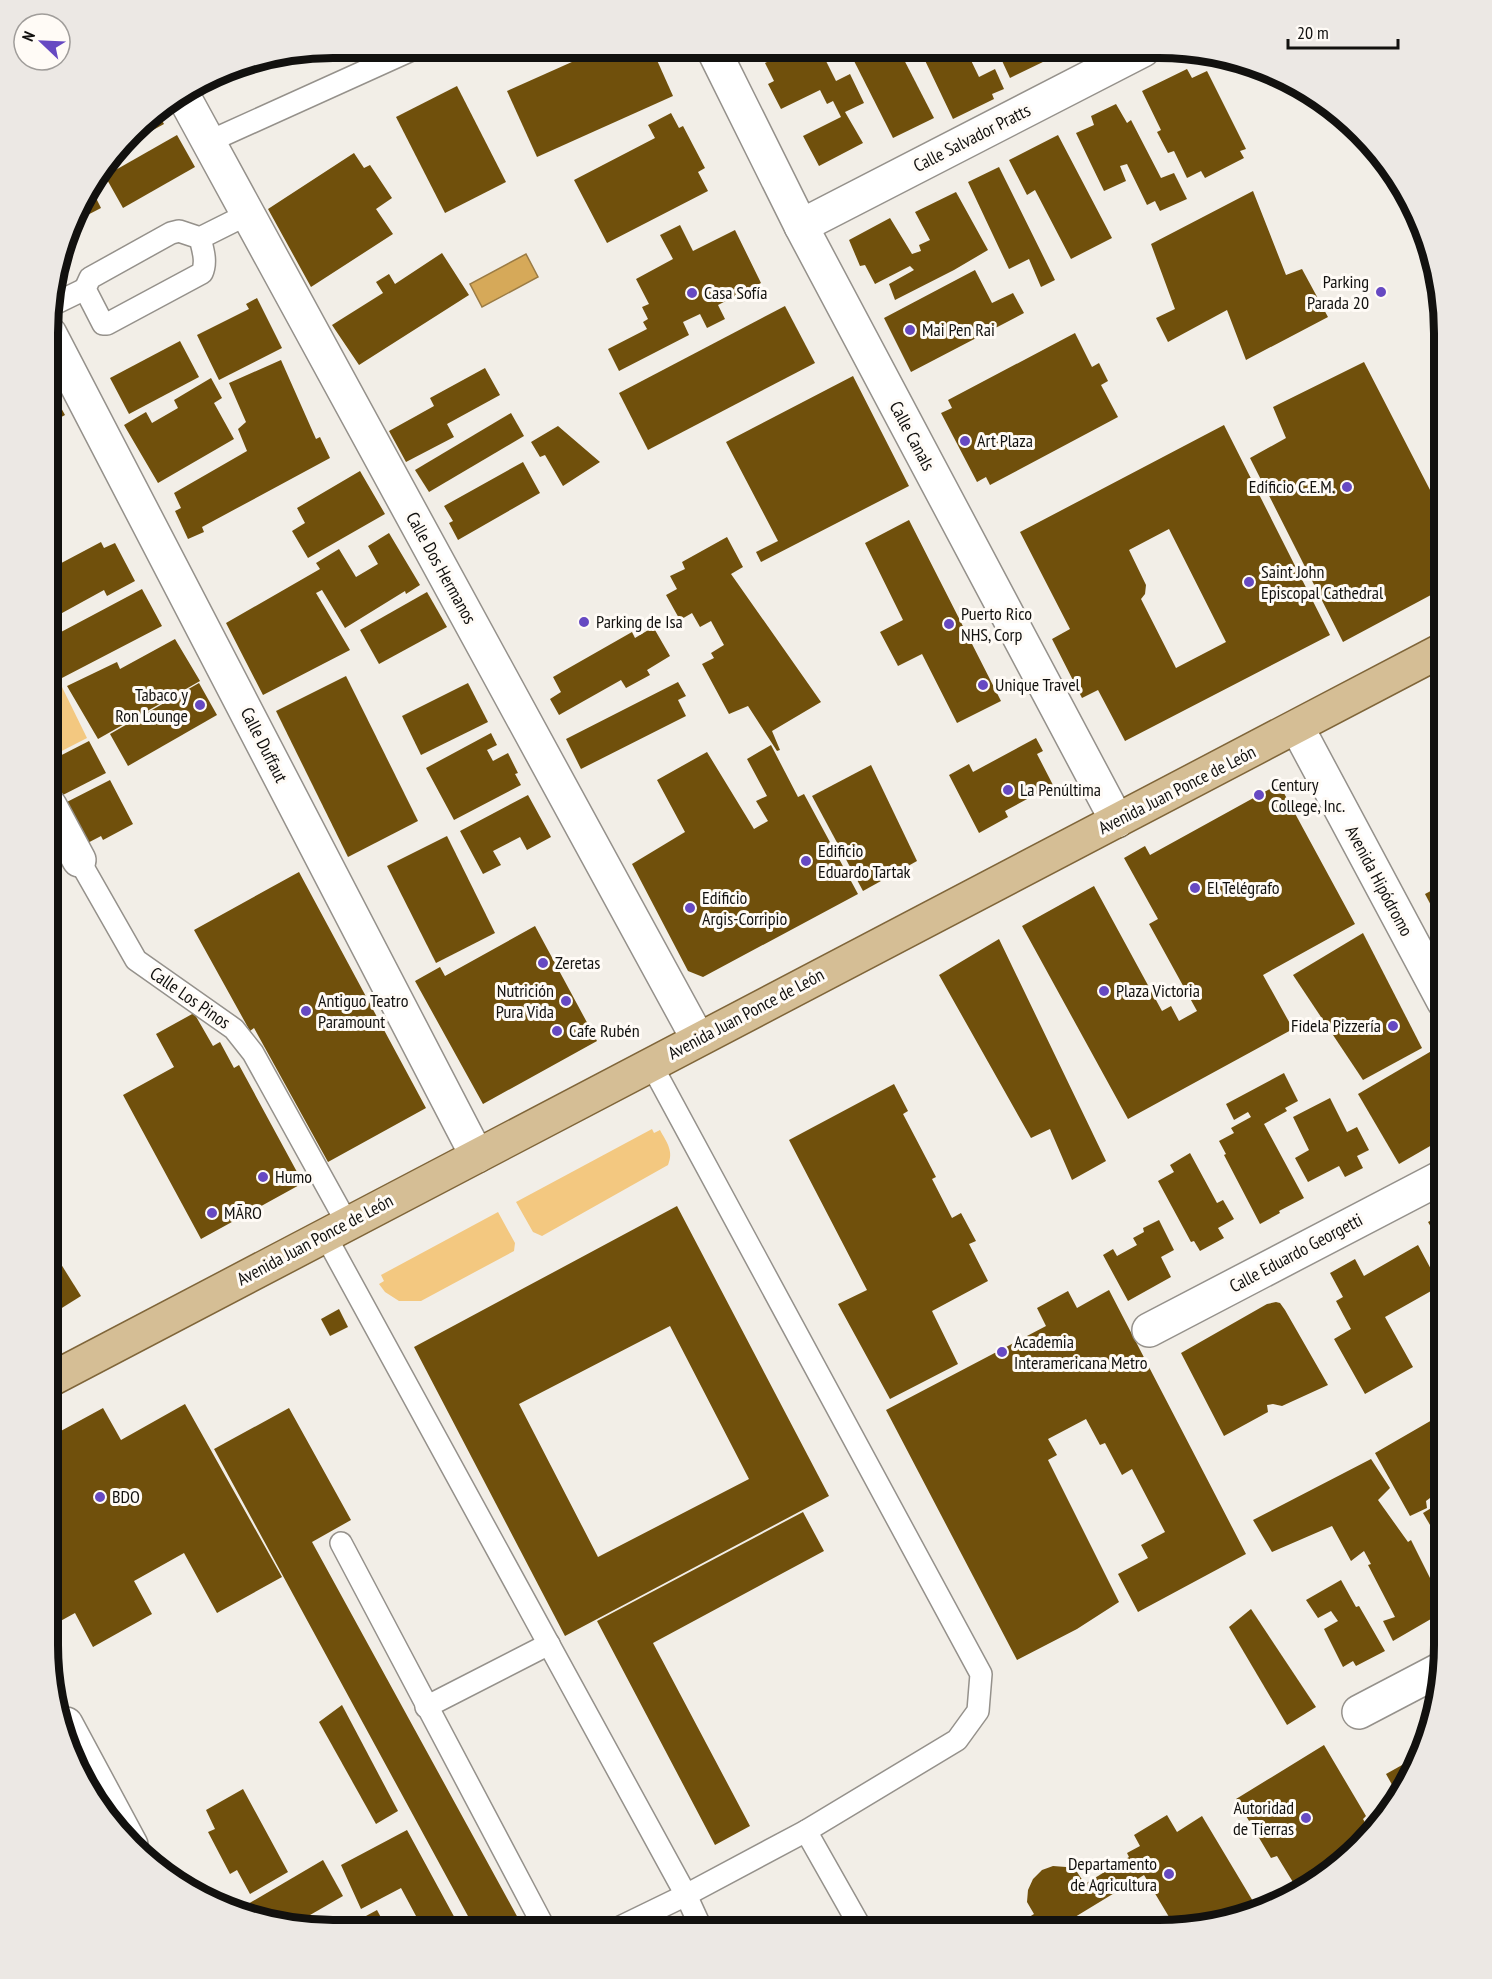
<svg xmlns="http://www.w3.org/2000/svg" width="1492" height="1979" viewBox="0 0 1492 1979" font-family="'PT Sans Narrow',sans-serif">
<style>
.green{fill:#f3c880}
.water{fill:#d6a959;stroke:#9b7b43;stroke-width:1.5}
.building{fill:#70500c;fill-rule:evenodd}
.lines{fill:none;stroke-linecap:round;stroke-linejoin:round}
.service-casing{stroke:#95918b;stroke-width:24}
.minor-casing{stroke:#95918b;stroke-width:36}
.primary-casing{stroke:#7f6539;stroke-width:36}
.service{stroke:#fff;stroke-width:21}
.minor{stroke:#fff;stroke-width:33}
.primary{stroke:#d5be95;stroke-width:33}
.poi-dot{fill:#6649c2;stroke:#fffbf6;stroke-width:2}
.labels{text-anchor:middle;stroke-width:6;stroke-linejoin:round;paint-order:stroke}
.street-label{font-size:18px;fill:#12110f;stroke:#fffbf6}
.poi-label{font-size:18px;fill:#12110f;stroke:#fffbf6;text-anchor:start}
.rim{fill:none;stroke:#12110f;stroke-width:8}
</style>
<rect width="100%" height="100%" fill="#f2eee7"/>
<!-- green -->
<g class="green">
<polygon points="61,685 87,738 50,757 50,691"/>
<path d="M652,1129L654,1133L660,1130C667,1143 674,1151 668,1165L542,1236L533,1232L516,1202Z"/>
<polygon points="498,1212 515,1243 514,1251 421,1301 399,1301 385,1292 379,1284 384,1281 381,1275"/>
</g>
<!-- water -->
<polygon class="water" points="526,254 538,277 482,307 470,284"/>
<!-- building -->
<g class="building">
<polygon points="601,49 652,49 673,96 537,157 507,91"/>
<polygon points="793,49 820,49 836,81 850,74 864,103 845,112 863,143 819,166 803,136 841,117 833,101 827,104 820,90 781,109 768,84 774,81 765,63"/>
<polygon points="848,49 899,50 934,118 893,138"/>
<polygon points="920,50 966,50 979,77 995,69 1004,89 992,94 994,99 953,119"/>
<polygon points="997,50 1058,50 1045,56 1047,60 1010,78"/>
<polygon points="266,59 210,91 203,86 241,63"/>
<polygon points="1187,69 1192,78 1207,71 1246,149 1240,151 1244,158 1205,178 1201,171 1187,178 1174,151 1168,153 1157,132 1161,130 1142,91"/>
<polygon points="457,86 506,182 445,213 396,117"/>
<polygon points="1116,104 1127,123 1131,120 1161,178 1174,173 1187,199 1160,211 1155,201 1147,205 1127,164 1120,166 1126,181 1104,191 1076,133 1094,125 1091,116"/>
<polygon points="157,112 164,124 122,147 146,119"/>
<polygon points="671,113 679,128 683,126 705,168 698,172 708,191 607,243 574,180 655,138 648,125"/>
<polygon points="177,135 195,167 123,208 105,176"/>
<polygon points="1058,135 1112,238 1071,259 1035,190 1027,195 1009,160"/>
<polygon points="354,153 364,168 370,165 392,198 376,209 393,234 311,287 268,209"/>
<polygon points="999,167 1055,280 1041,287 1029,259 1009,269 968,182"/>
<polygon points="90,186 101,208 76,221 86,191"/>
<polygon points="1253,191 1286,275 1302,269 1328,317 1246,360 1227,310 1168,342 1156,318 1175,309 1151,244"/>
<polygon points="956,192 988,250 954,270 895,300 889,284 914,270 910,266 875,284 865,265 860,266 849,240 890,218 912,254 921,251 919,245 930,240 915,212"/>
<polygon points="680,225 693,251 735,230 761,283 718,305 725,319 707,328 700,314 683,322 689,335 619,371 608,349 647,329 643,322 648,319 642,307 649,304 636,279 673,259 660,235"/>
<polygon points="442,253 469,295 359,365 332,325 383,293 376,282 389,274 395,284"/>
<polygon points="975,270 992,303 1013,293 1024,313 911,372 884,318"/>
<polygon points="257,298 282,348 219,380 197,335 249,309 246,304"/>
<polygon points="785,306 815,363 648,450 619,393"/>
<polygon points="1075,333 1092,367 1099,363 1108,381 1101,385 1118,417 990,485 986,477 977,482 941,413 952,408 948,400"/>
<polygon points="180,341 199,377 129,414 110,378"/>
<polygon points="281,360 316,439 320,437 330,458 202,527 204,532 188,539 175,511 181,508 174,493 247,451 238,429 246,422 229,383"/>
<polygon points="1364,362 1444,517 1444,588 1343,642 1250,458 1286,438 1273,407"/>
<polygon points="485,368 500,395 447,424 454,437 406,462 389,431 434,406 430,398"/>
<polygon points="853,376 909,486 761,562 756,552 778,541 726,442"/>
<polygon points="211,378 222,398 214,403 234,439 158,483 124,425 146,412 152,423 178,408 174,400"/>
<polygon points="50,388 65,415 54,421 56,425 50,428"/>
<polygon points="511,413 524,436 429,492 415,470"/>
<path d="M1224,425L1330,635L1125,741L1098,690L1082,698L1052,639L1070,629L1020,532ZM1169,529L1226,642L1176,668L1141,599L1145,594L1146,585L1129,550Z"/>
<polygon points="558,426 600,462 563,486 545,455 540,457 531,442"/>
<polygon points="523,462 540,493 458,540 449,523 453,521 444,506"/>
<polygon points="360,471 385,514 308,558 292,531 305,523 297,508"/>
<polygon points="909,520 1001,701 957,723 922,654 898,666 880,632 903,620 865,543"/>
<polygon points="389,533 420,585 406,594 405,591 345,628 322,590 316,593 350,650 263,695 226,623 320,569 316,563 339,549 356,577 378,564 368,546"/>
<polygon points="727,537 743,567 731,574 821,702 772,731 780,750 777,751 748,706 729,714 702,664 714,658 711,653 724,645 711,621 700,627 692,613 680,620 666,595 677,589 670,576 685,569 682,562"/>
<polygon points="101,542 104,548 115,543 135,581 107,596 104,590 53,618 61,632 142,589 162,626 60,679 50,660 50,569"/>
<polygon points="427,592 447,627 379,664 360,630"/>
<polygon points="650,629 655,630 670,656 647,670 650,675 626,688 621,680 559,715 550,699 561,692 553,677 632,632 635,638"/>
<polygon points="175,639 200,681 98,739 67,686 117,662 120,669"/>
<polygon points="346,676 418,821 348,857 276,711"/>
<polygon points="678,682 686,696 678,700 686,716 581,769 566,739"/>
<polygon points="199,683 217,715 128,766 110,734"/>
<polygon points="468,683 488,722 421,755 402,716"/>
<polygon points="491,733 497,745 487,750 493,761 508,753 518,773 515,774 521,785 454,820 426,768"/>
<polygon points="1036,738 1043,751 1037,754 1053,785 1005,811 1008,817 979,833 949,775 969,764 973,772"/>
<polygon points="89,741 106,773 57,798 50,783 50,761"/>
<polygon points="771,745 798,797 804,794 858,894 703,977 688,971 632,864 685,832 657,780 707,752 754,829 768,821 756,801 767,796 747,759"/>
<polygon points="871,765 917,861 863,891 812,796"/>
<polygon points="110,780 133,824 103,840 101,836 80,847 59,806"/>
<polygon points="1279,784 1355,924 1263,975 1293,1029 1128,1119 1022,926 1094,886 1162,1011 1171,1006 1179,1021 1197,1011 1149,924 1158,919 1124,858 1145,846 1150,855"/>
<polygon points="528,795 551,837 527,850 520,837 493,851 501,865 483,874 460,831"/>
<polygon points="447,836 495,933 436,963 387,866"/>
<polygon points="299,872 426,1108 328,1162 254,1028 250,1031 194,930"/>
<polygon points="1444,884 1444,930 1425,894"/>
<polygon points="535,926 597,1041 483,1104 415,981 440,967 445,976"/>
<polygon points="1363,933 1422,1048 1363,1080 1293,975"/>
<polygon points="999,939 1106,1161 1072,1180 1050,1129 1031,1138 939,975"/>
<polygon points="194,1013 213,1046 220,1042 234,1068 239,1065 303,1183 201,1239 123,1095 174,1067 156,1034"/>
<polygon points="1435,1049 1444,1065 1444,1138 1399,1164 1358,1094"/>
<polygon points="1284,1073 1298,1101 1285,1108 1287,1111 1264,1124 1304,1198 1279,1211 1280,1213 1260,1224 1224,1155 1226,1154 1219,1141 1234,1133 1231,1128 1251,1117 1248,1112 1234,1120 1226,1104"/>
<polygon points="894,1084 908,1111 903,1114 936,1177 932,1179 952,1218 961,1213 976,1241 969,1244 988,1281 932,1311 958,1364 890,1399 838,1304 867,1290 789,1140"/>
<polygon points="1330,1098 1347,1132 1357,1127 1369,1150 1357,1156 1363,1168 1345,1177 1339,1166 1308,1182 1295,1158 1309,1150 1293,1117"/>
<polygon points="1190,1153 1217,1203 1223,1200 1234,1219 1218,1228 1224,1238 1200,1251 1194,1241 1191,1242 1158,1181 1174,1172 1170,1165"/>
<path d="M677,1206L829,1496L565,1636L414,1347ZM670,1326L749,1479L598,1557L519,1404Z"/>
<polygon points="1444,1209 1444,1249 1428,1222 1439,1216 1437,1212"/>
<polygon points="1159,1220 1174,1250 1161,1257 1171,1277 1128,1301 1103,1255 1113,1249 1117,1256 1137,1245 1133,1238 1144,1232 1143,1228"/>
<polygon points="49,1245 81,1296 49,1316"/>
<polygon points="1418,1245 1440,1286 1385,1317 1413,1367 1365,1394 1334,1339 1351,1329 1336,1301 1343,1297 1330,1273 1355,1259 1364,1276"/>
<polygon points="1109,1290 1246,1554 1138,1612 1118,1574 1148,1558 1141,1545 1165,1532 1132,1469 1122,1475 1105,1443 1100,1445 1086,1419 1048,1439 1057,1455 1048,1460 1119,1602 1077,1629 1017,1660 886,1410 1046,1326 1037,1308 1068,1291 1077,1308"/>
<polygon points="1276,1302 1280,1303 1285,1310 1328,1385 1282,1406 1273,1404 1267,1405 1268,1412 1224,1436 1181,1353 1267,1304"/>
<polygon points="339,1309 348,1327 330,1336 321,1319"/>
<polygon points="1444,1325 1444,1339 1438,1328"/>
<polygon points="185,1404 282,1577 217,1613 184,1553 134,1581 152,1614 93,1647 75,1613 55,1624 48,1612 48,1438 103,1408 121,1440"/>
<polygon points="289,1408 351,1520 312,1542 524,1929 475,1929 214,1449"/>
<polygon points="1439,1416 1443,1425 1443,1464 1434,1472 1442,1489 1426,1501 1427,1508 1410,1516 1375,1453"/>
<polygon points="1371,1459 1390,1488 1378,1500 1408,1542 1411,1540 1437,1592 1443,1588 1443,1612 1393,1641 1383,1621 1395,1617 1368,1565 1371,1564 1364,1551 1351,1561 1332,1526 1272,1552 1253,1520"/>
<polygon points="1443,1501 1443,1547 1423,1513"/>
<polygon points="803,1512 824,1551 653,1643 750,1826 715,1845 597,1621"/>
<polygon points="1341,1580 1356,1607 1359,1606 1385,1651 1356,1666 1353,1661 1343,1667 1324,1629 1338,1621 1331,1611 1318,1618 1306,1600"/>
<polygon points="1251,1609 1316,1707 1287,1725 1229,1627"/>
<polygon points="342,1705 398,1811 376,1824 319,1722"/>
<polygon points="1431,1725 1429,1738 1428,1739 1422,1729"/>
<polygon points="1324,1745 1366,1816 1363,1819 1371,1833 1347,1860 1299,1892 1277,1856 1271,1858 1236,1799"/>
<polygon points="1420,1755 1411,1774 1399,1797 1386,1774"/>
<polygon points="243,1789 288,1872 250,1894 237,1870 230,1874 208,1832 215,1829 206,1810"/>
<polygon points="1167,1815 1177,1832 1202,1816 1257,1908 1175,1927 1144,1875 1052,1931 1007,1931 1034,1914 1027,1902 1028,1890 1033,1879 1042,1870 1053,1866 1066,1867 1077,1872 1085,1884 1129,1857 1127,1853 1140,1846 1134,1835"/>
<polygon points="407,1830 457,1922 461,1929 423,1929 401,1888 361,1909 341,1865"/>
<polygon points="323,1860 343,1896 291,1926 241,1908"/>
<polygon points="377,1910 387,1929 342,1929"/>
</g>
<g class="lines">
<!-- service casing -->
<g class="service-casing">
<g id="service">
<polyline points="208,142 416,48"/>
<path d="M200,238C203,250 207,262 202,273L107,324H103L85,289L90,278L171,233L179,231L200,238L248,214"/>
<polyline points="50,306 85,289"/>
<polyline points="79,860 136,960 234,1029 253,1053 347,1223"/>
<polyline points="651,1064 981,1674 978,1711 957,1740 806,1831 862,1930"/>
<polyline points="325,1235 686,1895 806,1831"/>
<polyline points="341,1543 545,1929"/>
<polyline points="426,1707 549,1644"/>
<polyline points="616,1929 686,1895 702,1930"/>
</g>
</g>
<!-- minor casing -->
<g class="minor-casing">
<g id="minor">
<polyline points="713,49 801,226 1117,821"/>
<polyline points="184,97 698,1039"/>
<polyline points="801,226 1143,50"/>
<polyline points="50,334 477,1156"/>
<polyline points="1297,727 1444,1002"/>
<polyline points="50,806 79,860"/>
<polyline points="1149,1330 1444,1176"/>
<polyline points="1359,1712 1443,1668"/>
<polyline points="66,1724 131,1845"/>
</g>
</g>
<!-- primary casing -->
<g class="primary-casing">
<polyline id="primary" points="48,1381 1444,649"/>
</g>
<!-- service -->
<use href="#service" class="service"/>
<!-- minor -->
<use href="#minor" class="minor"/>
<!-- primary -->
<use href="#primary" class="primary"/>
</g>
<!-- markers -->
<g class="poi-dot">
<circle cx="1381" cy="292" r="6"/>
<circle cx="692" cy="293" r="6"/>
<circle cx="910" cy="330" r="6"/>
<circle cx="965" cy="441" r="6"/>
<circle cx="1347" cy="487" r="6"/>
<circle cx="1249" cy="582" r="6"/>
<circle cx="584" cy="622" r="6"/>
<circle cx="949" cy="624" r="6"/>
<circle cx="983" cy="685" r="6"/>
<circle cx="200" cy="705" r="6"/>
<circle cx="1008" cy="790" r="6"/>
<circle cx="1259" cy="795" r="6"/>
<circle cx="806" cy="861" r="6"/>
<circle cx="1195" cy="888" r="6"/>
<circle cx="690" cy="908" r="6"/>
<circle cx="543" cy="963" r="6"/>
<circle cx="1104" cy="991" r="6"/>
<circle cx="566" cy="1001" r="6"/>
<circle cx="306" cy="1011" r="6"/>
<circle cx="1393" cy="1026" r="6"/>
<circle cx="557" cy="1031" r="6"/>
<circle cx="263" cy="1177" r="6"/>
<circle cx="212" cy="1213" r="6"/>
<circle cx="1002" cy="1352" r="6"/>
<circle cx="100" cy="1497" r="6"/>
<circle cx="1306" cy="1818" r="6"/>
<circle cx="1169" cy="1874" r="6"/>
</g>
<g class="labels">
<!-- street labels -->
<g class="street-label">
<text transform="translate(972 138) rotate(-27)" y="6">Calle Salvador Pratts</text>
<text transform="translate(912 436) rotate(62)" y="6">Calle Canals</text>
<text transform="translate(441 568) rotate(61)" y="6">Calle Dos Hermanos</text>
<text transform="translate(264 745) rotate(63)" y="6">Calle Duffaut</text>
<text transform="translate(1177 790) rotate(-27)" y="6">Avenida Juan Ponce de León</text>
<text transform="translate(1379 881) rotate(62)" y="6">Avenida Hipódromo</text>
<text transform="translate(190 998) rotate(35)" y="6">Calle Los Pinos</text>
<text transform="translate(746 1014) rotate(-28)" y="6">Avenida Juan Ponce de León</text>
<text transform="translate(315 1240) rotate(-28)" y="6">Avenida Juan Ponce de León</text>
<text transform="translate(1296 1253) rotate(-28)" y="6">Calle Eduardo Georgetti</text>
</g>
<!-- poi labels -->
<g class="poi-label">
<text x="1369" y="288" text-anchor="end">Parking<tspan x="1369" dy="21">Parada 20</tspan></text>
<text x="704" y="299">Casa Sofía</text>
<text x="922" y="336">Mai Pen Rai</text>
<text x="977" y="447">Art Plaza</text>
<text x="1335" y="493" text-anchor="end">Edificio C.E.M.</text>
<text x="1261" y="578">Saint John<tspan x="1261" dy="21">Episcopal Cathedral</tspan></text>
<text x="961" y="620">Puerto Rico<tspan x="961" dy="21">NHS, Corp</tspan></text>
<text x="596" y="628">Parking de Isa</text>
<text x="995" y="691">Unique Travel</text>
<text x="188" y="701" text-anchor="end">Tabaco y<tspan x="188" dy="21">Ron Lounge</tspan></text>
<text x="1271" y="791">Century<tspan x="1271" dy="21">College, Inc.</tspan></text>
<text x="1020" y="796">La Penúltima</text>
<text x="818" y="857">Edificio<tspan x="818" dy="21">Eduardo Tartak</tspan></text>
<text x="1207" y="894">El Telégrafo</text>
<text x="702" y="904">Edificio<tspan x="702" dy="21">Argis-Corripio</tspan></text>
<text x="555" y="969">Zeretas</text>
<text x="554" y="997" text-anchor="end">Nutrición<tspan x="554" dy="21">Pura Vida</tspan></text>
<text x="1116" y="997">Plaza Victoria</text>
<text x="318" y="1007">Antiguo Teatro<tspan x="318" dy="21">Paramount</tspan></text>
<text x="1381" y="1032" text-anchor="end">Fidela Pizzería</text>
<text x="569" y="1037">Cafe Rubén</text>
<text x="275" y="1183">Humo</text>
<text x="224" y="1219">MĀRO</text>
<text x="1014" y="1348">Academia<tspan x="1014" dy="21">Interamericana Metro</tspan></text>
<text x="112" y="1503">BDO</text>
<text x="1294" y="1814" text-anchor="end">Autoridad<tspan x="1294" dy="21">de Tierras</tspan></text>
<text x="1157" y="1870" text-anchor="end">Departamento<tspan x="1157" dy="21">de Agricultura</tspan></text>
</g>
</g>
<!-- crop -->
<path d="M0 0H1492V1979H0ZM333 58H1159A275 275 0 0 1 1434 333V1645A275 275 0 0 1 1159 1920H333A275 275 0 0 1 58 1645V333A275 275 0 0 1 333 58Z" fill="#ece8e4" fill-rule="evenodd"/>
<path class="rim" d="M333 58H1159A275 275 0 0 1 1434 333V1645A275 275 0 0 1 1159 1920H333A275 275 0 0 1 58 1645V333A275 275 0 0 1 333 58Z"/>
<!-- north arrow -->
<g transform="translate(42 42) rotate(293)"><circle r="28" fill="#fffbf6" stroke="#a09d9a" stroke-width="1.5"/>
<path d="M0-4.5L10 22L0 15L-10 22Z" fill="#6649c2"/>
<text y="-9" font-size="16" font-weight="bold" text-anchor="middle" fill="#12110f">N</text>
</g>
<!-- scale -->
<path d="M1288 39v9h110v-9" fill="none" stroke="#12110f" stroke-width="3"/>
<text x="1297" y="39" font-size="18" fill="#12110f" stroke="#fffbf6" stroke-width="4.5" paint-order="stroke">20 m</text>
</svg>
